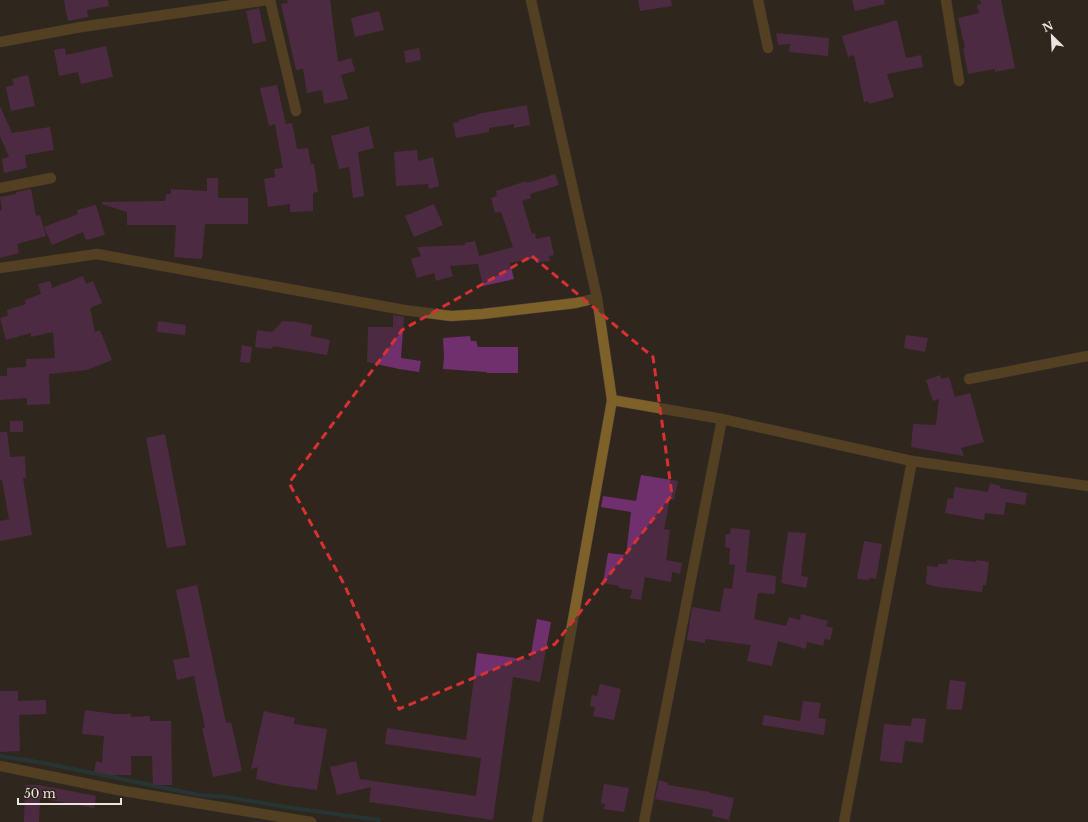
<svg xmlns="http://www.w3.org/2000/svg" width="1088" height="822" viewBox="0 0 1088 822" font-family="'Libre Baskerville',serif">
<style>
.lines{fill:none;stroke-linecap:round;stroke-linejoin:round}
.stream{stroke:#1c484e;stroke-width:4}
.building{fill:#70306d}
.minor-casing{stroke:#4a4138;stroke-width:11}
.minor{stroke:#7e6129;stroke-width:10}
.marked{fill:none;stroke:#d73131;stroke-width:3;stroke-dasharray:8 5;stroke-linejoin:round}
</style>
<rect width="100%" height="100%" fill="#30261d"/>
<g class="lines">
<!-- stream -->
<polyline class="stream" points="0,756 44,763 199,795 226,797 293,808 379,820"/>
</g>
<!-- building -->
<g class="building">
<polygon points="64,0 108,0 109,6 87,10 88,17 68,21"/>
<polygon points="287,0 330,0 338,62 351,58 355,71 341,75 348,99 324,104 322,90 307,93 303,69 296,70 281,4 288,3"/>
<polygon points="638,0 671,0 672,6 640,11"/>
<polygon points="852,0 884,0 885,4 855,11"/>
<polygon points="980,0 1001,0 1015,68 995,72 995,69 968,74 963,48 965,47 958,18 979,13 977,5 981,4"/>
<polygon points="259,8 266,41 253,44 246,11"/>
<polygon points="379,11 384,30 355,37 351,18"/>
<polygon points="897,20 906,58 921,55 923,67 887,74 894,97 869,104 868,101 864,102 854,55 848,57 842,36"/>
<polygon points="776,33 829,38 828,56 789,52 790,44 778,45"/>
<polygon points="106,46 113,77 81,84 78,72 59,76 54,50 65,48 66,55"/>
<polygon points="419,48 421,60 406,63 404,51"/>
<polygon points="28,75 35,106 11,111 6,87 14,85 12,79"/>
<polygon points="277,85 286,124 292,123 297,149 308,148 311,164 314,164 318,192 313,193 313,211 290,212 290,204 268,207 264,179 275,177 274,169 283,168 275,124 269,126 260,88"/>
<polygon points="527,105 530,125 514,128 514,124 489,128 489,132 456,138 453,123 459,122 459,120 477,115 477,114"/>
<polygon points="0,106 12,133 50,127 54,150 25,155 27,168 4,173 2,159 9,157 0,136"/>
<polygon points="369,126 374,148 358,152 364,196 353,198 349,167 339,169 331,136"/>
<polygon points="417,150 418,161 433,157 439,186 429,189 428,184 396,186 394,152"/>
<polygon points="555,174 559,185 530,194 531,198 522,201 532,234 535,233 536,239 550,236 554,255 549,256 550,261 536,263 535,258 510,263 514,279 483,286 478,264 450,266 453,276 436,281 434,273 417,278 411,259 421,256 417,247 465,245 465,243 475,241 479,256 513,247 501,212 495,213 491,198 497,196 496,191 526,181 527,183"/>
<polygon points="207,178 218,178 218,198 248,198 248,224 205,224 202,259 174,257 176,225 127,225 127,212 102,204 102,202 165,201 166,194 171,194 171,189 207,191"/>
<polygon points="31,189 36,216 40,215 46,236 17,244 19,253 0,258 0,211 2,210 0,197 16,194 16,192"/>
<polygon points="434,204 443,225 414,237 405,216"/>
<polygon points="96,205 105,235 86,240 83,232 52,245 44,227 78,214 77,210"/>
<polygon points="83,276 86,284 93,281 102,303 90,308 95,332 100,330 112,360 87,370 49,374 50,404 27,405 27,398 0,400 0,376 7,376 7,368 26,367 26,359 55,358 53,332 31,337 31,333 6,340 0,318 8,316 7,310 26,304 25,300 41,294 38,284 50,281 52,288"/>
<polygon points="393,315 404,317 401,358 421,361 419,372 399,369 367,362 368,327 393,327"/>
<polygon points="158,321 186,325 185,335 157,332"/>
<polygon points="282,321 291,322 292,321 312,325 311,336 330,340 327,355 273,346 272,349 255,347 257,330 272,332 280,324"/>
<polygon points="906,335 928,338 925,352 904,348"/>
<polygon points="470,336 471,341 476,341 478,347 518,347 518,373 486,373 486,372 443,369 444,356 443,338"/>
<polygon points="242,345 252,347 250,363 240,362"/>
<polygon points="940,375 941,379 949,377 955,397 970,393 984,442 961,448 964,456 911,447 913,424 936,425 939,399 933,401 926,380"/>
<rect x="10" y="421" width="13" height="11"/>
<polygon points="0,432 7,432 10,457 25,456 26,478 23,478 32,535 0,541 0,521 9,519 2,480 0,480"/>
<polygon points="165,434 186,545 167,548 146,438"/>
<polygon points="641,475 678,481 674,500 670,499 664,529 670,530 666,560 682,563 680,574 672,572 671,582 645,577 641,600 630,598 632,590 619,588 619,586 603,583 608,553 626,555 631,512 601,507 603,496 636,501"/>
<polygon points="990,483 1000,486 1000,488 1027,493 1025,505 1006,502 1004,515 985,513 984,520 945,513 948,498 953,499 955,487 988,492"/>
<polygon points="731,528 750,530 746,572 776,576 775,594 758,593 754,619 786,626 789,617 800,620 801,614 828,621 826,626 833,628 830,640 825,639 823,646 807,642 806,649 778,641 772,666 747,661 751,645 705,639 705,643 687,640 692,607 720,612 724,588 732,589 735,565 729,564 730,548 725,547 726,534 730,534"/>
<polygon points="788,532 806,533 801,576 808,577 806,588 781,583"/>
<polygon points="864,541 882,544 876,579 869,578 869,580 857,579"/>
<polygon points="948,559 976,562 976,560 989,562 986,585 983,585 982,592 938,587 926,584 927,566 938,567 938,564 947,564"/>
<polygon points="197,585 226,723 231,722 242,771 213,777 202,728 205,728 194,676 177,680 173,660 190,657 176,590"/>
<polygon points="537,619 551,622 540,682 513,677 493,820 369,802 371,787 337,795 330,767 356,761 360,779 476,796 481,758 385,744 387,728 466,740 477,653 530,660"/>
<polygon points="950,680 966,682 962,710 946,709"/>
<polygon points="600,684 621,689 614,720 593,716 595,707 590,706 592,695 597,696"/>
<polygon points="0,691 18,691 18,701 46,700 46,714 19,715 20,751 0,752"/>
<polygon points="803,701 821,703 818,718 826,719 824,735 762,725 764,715 800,721"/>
<polygon points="85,710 115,714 131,714 131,717 150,716 150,721 171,721 172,785 153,785 152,756 131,756 131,775 110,775 94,772 96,761 102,763 104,736 82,734"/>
<polygon points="264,711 295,718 294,724 327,729 317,790 281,785 256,779 258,767 251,769"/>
<polygon points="912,718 926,719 923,743 905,741 902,763 880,761 884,724 911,726"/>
<polygon points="659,780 668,783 668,785 710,792 710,793 734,798 729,820 712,816 713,810 655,799"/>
<polygon points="604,784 629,788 624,812 604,809 605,804 601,803"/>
<polygon points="25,785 39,785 96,796 94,808 40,798 39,822 24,822"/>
</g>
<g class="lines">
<!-- minor casing -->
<g class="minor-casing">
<g id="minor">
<polyline points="270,0 296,111"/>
<polyline points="531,0 597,298 612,400 537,822"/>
<polyline points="758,0 768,48"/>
<polyline points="946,0 959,81"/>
<polyline points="0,42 81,27 267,0"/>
<polyline points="0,188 51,178"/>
<polyline points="0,268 97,254 404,310 451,316 482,314 576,303 597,298"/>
<polyline points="969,379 1088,356"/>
<polyline points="612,400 722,419 912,461 1088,486"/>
<polyline points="0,766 118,790 311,822"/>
<polyline points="644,822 722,419"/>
<polyline points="844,822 912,461"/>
</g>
</g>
<!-- minor -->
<use href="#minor" class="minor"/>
</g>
<!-- marked area -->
<path d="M0 0H1088V822H0ZM532,256L653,357L672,495L555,644L399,709L345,586L289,483L402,330Z" fill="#30261d" fill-opacity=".55" fill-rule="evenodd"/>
<path class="marked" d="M532,256L653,357L672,495L555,644L399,709L345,586L289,483L402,330Z"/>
<!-- north arrow -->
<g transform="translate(1052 36) rotate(336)" stroke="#30261d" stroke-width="3" paint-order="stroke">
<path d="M0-3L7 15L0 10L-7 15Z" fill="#ebe4df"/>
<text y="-6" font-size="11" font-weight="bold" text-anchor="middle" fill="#ebe4df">N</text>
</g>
<!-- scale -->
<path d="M18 798v6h103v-6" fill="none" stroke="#ebe4df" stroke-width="2"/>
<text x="24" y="798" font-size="12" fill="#ebe4df" stroke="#30261d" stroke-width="3" paint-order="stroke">50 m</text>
</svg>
